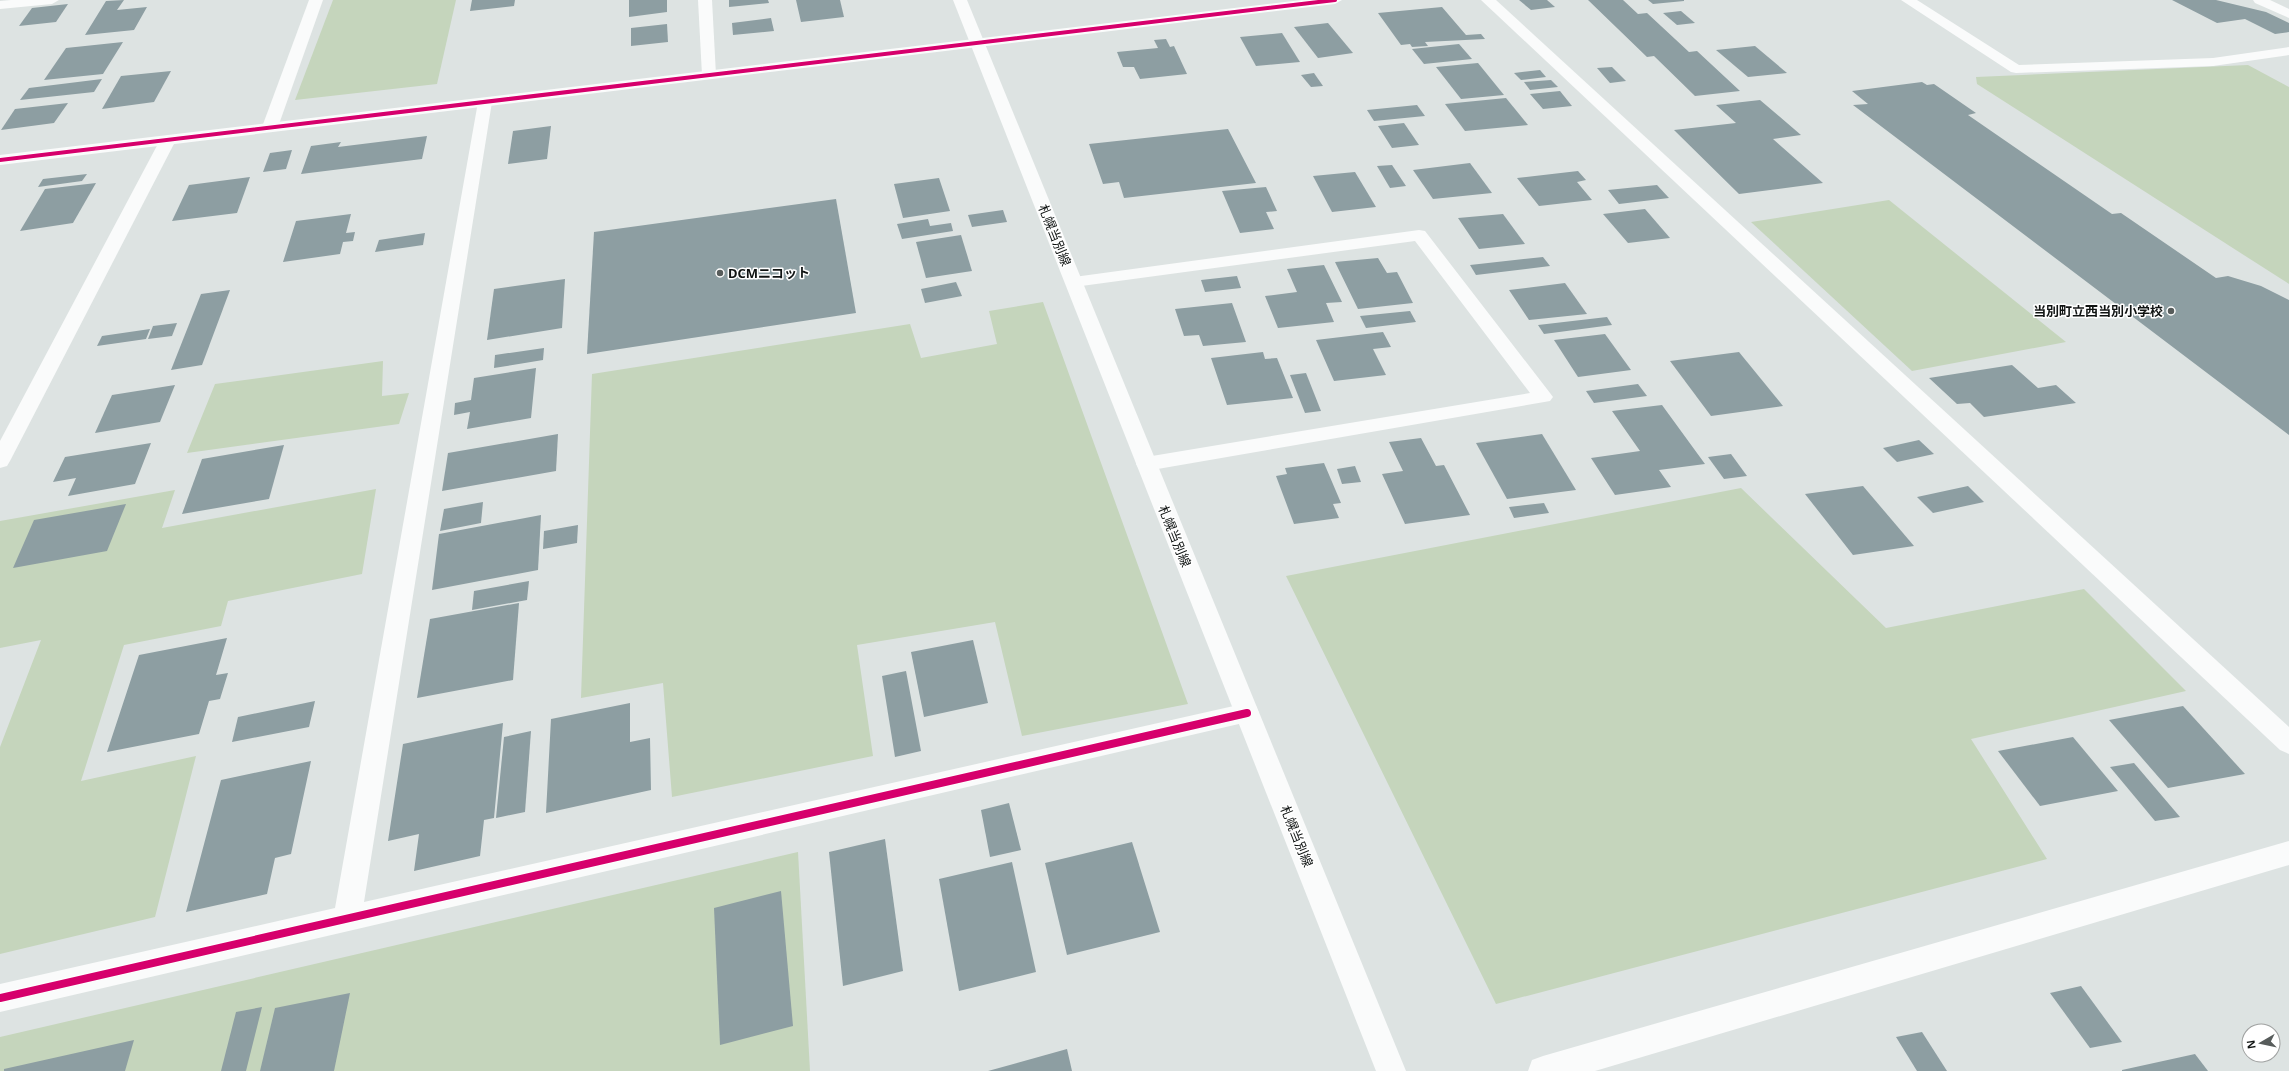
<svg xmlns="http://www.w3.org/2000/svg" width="2289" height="1071" viewBox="0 0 2289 1071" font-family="'Noto Sans','Noto Sans JP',sans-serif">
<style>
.green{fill:#c5d5bc}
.building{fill:#8d9ea2}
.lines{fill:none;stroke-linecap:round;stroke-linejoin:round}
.service{fill:#fafbfb;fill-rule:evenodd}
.minor{fill:#fafbfb;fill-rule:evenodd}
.tertiary{fill:#fafbfb;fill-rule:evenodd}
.primary{fill:#fafbfb;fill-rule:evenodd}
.cycleway-far1-casing{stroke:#fff;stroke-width:5.5}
.cycleway-casing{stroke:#fff;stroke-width:10}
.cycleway-far1{stroke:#d6006c;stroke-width:4}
.cycleway{stroke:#d6006c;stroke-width:8}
.poi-dot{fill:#575c5b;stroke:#fff;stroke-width:1.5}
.labels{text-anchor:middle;stroke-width:3;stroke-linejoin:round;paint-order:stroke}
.street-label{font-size:13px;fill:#0f1312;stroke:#fff}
.poi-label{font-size:13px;font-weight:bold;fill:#0f1312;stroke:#fff;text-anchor:start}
</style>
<rect width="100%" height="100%" fill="#dde3e2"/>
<!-- green -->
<g class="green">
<polygon points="333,0 456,0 437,84 295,100"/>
<polygon points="2248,65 2289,87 2289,284 1977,84 1976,77"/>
<polygon points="1889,200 2066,342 1912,371 1751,222"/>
<polygon points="1043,302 1188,704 1022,736 995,622 857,645 873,756 672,797 663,683 581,698 592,374 910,324 921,358 997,344 989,311"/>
<polygon points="383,361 382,396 409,393 399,424 187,453 215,384"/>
<polygon points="1741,488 1886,628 2084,589 2186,691 1971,739 2047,859 1496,1004 1286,576"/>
<polygon points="376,489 362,574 228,601 221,626 124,645 81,781 196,756 155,917 0,954 0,747 41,640 0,648 0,521 175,490 162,528"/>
<polygon points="798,852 810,1071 0,1071 0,1037"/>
</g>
<!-- building -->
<g class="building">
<polygon points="124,0 117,10 147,7 134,30 85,35 106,1"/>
<polygon points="472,0 515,0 514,6 470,11"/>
<polygon points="629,0 667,0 667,12 629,17"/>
<polygon points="729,0 768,0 769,3 729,7"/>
<polygon points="796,0 840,0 844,17 801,22"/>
<polygon points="1519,0 1547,0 1555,7 1531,10"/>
<polygon points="1588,0 1623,0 1638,14 1647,13 1689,52 1697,51 1740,91 1695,96 1654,56 1647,57"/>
<polygon points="1648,0 1684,0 1684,1 1653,4"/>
<polygon points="2172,0 2216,0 2266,12 2289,23 2289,32 2275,34 2245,19 2217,23"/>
<polygon points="68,4 56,22 19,26 32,8"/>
<polygon points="1442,7 1466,35 1481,34 1485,39 1425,42 1428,46 1412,47 1410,44 1401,45 1378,13"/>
<polygon points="1681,11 1695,23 1677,25 1663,13"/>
<polygon points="771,18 774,31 733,35 732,23"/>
<polygon points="1328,23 1353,53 1318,58 1294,27"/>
<polygon points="667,24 668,42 631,46 631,28"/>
<polygon points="1282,33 1300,62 1256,66 1240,37"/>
<polygon points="1166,39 1170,47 1174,46 1187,74 1140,79 1134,67 1123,67 1117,52 1158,48 1154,40"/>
<polygon points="123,42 103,74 44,80 66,48"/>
<polygon points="1459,44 1472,59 1424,64 1412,49"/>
<polygon points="1755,46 1787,73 1748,77 1716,50"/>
<polygon points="1478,63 1504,95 1461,99 1436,67"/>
<polygon points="1612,67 1626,81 1610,83 1597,68"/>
<polygon points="1540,70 1546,77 1521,80 1514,73"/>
<polygon points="171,71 154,102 102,109 121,76"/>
<polygon points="1314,73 1323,86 1311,87 1301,75"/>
<polygon points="102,79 94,92 20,100 29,88"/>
<polygon points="1551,80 1558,87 1530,90 1524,82"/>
<polygon points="1922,82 1927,85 1934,84 1976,113 1968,115 2112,214 2121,213 2216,278 2228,276 2261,286 2289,300 2289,435 1853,105 1868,104 1852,91"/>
<polygon points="1560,91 1572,106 1543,109 1530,94"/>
<polygon points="1506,98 1528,125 1465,131 1445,104"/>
<polygon points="1760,100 1801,135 1773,139 1823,183 1739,194 1674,130 1736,123 1716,105"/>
<polygon points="68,103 54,123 1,130 15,109"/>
<polygon points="1417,105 1425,116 1374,121 1367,110"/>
<polygon points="1404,123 1419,145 1392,148 1378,126"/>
<polygon points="551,126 547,159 508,164 513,131"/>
<polygon points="1228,129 1256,183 1124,198 1119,182 1103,184 1089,144"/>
<polygon points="427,136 422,159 301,174 311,146 341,142 338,147"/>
<polygon points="292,150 286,169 263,172 270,153"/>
<polygon points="1470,163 1492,193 1433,199 1413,170"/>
<polygon points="1392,165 1406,186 1390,188 1377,166"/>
<polygon points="1578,171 1586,180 1577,182 1592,200 1539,206 1517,178"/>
<polygon points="1355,172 1376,207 1332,212 1313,176"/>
<polygon points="87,174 82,181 38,187 43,179"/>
<polygon points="250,177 237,213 172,221 189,185"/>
<polygon points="939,178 950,211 903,218 894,184"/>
<polygon points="96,183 73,223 20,231 45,189"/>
<polygon points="1657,185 1669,198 1619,204 1608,190"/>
<polygon points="1266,187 1277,211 1266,212 1274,229 1240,233 1222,191"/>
<polygon points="836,199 856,313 587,354 594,232"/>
<polygon points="1645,209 1670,238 1628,243 1603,214"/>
<polygon points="1003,210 1007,222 972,227 968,215"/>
<polygon points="351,214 346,233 355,232 353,241 343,242 340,254 283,262 296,221"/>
<polygon points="1503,214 1525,244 1479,249 1458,218"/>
<polygon points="928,219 930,226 951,223 953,231 902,239 897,224"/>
<polygon points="425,233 423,245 375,252 379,240"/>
<polygon points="961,235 972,271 926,278 916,242"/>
<polygon points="1543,257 1550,266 1476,275 1470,265"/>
<polygon points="1378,258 1387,273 1397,272 1413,303 1358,309 1335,262"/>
<polygon points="1324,265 1342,302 1326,303 1334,322 1278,328 1265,296 1297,292 1287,269"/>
<polygon points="1237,276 1241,288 1205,292 1201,280"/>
<polygon points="565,279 562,328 487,340 494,289"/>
<polygon points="956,282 962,296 925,303 921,289"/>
<polygon points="1565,283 1587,314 1529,320 1509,290"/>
<polygon points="230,290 202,365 171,370 201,294"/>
<polygon points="1232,303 1246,342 1203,346 1199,335 1184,336 1175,309"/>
<polygon points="1410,311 1416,322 1366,328 1360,316"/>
<polygon points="1607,317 1612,325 1544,334 1538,325"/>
<polygon points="177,323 172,336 148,339 153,326"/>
<polygon points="150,329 146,339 97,346 102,336"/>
<polygon points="1383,332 1391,347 1373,349 1386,375 1334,381 1316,340"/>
<polygon points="1605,334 1631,370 1578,377 1554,340"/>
<polygon points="544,348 543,360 494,368 495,355"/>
<polygon points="1263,352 1265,359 1277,358 1293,398 1227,405 1211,358"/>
<polygon points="1739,352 1783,406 1711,416 1670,361"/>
<polygon points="2012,365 2038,388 2056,385 2076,403 1984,417 1970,403 1957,404 1929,378"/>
<polygon points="536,368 531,418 467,429 470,412 454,415 455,403 471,400 474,378"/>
<polygon points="1306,373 1321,411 1305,413 1290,375"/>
<polygon points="1638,384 1647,396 1594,403 1586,391"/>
<polygon points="175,385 160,422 95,433 112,395"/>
<polygon points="1662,405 1705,464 1659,470 1671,487 1615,495 1591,458 1640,451 1612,411"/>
<polygon points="558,434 556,471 442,491 448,453"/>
<polygon points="1542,434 1576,490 1507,499 1476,443"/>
<polygon points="1421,438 1436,466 1444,465 1470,515 1405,524 1382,474 1403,471 1389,442"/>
<polygon points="1919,440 1934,454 1897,462 1883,448"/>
<polygon points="151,443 135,484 68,496 76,478 53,482 65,457"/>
<polygon points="284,445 269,499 182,514 202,459"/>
<polygon points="1731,454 1747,476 1724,479 1708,457"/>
<polygon points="1324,463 1341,503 1333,504 1339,518 1294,524 1276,476 1287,474 1285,468"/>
<polygon points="1355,466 1361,482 1342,484 1337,469"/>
<polygon points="1863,486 1914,546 1853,555 1805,494"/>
<polygon points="1968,486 1984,502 1933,513 1917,497"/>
<polygon points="483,502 481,523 440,531 444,509"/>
<polygon points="1544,503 1549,513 1514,518 1509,507"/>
<polygon points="126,504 107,551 13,568 34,520"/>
<polygon points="541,515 538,570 432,590 439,534"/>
<polygon points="578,525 577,543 543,549 544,531"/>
<polygon points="529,581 527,600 472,610 474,591"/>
<polygon points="519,603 513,680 417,698 430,619"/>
<polygon points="227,638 216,675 228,673 220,699 209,701 199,734 107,752 139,655"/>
<polygon points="973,640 988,703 924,717 911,652"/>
<polygon points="906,671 921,751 895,757 882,676"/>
<polygon points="315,701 309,727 232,742 238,717"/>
<polygon points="630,703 630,742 650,738 651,790 546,813 551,719"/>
<polygon points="2183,706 2245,774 2168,788 2109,720"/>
<polygon points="503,723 494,818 484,820 480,856 414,871 419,834 388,841 403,744"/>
<polygon points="531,731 525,812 496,818 504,737"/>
<polygon points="2073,737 2118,791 2040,806 1998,751"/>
<polygon points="311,761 291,854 275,858 267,894 186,912 221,780"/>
<polygon points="2134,763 2180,817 2155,821 2110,767"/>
<polygon points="1009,803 1021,850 990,857 981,810"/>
<polygon points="885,839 903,971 843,986 829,852"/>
<polygon points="1132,842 1160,932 1067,955 1045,863"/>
<polygon points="1012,862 1036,972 959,991 939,879"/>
<polygon points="781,891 793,1026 720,1045 714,908"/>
<polygon points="2081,986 2122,1042 2090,1048 2050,993"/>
<polygon points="350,993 334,1071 260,1071 275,1008"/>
<polygon points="262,1007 246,1071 221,1071 236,1012"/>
<polygon points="1922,1032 1947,1071 1917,1071 1896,1037"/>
<polygon points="134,1040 125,1071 4,1071 4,1069"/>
<polygon points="1067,1049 1072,1071 988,1071"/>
<polygon points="2195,1054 2208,1071 2122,1071 2122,1070"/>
</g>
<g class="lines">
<!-- service -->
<polygon class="service" points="1901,0 1917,0 2019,65 2213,58 2220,62 2213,66 2016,73 2011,72"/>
<!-- minor -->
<g class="minor">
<polygon points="11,0 59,0 52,4 0,9 0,1"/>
<polygon points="309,0 323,0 278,127 275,130 265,130 262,127"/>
<polygon points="698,0 712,0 716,75 709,79 702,75"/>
<polygon points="1481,0 1496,0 2289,727 2289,754 2280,750"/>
<polygon points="2253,0 2270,0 2289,9 2289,18 2255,3"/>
<polygon points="2289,47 2289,55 2213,66 2206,62 2213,58"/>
<polygon points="485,98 492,102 364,902 1247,703 1256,706 1259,713 1256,720 0,1012 0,984 335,908 478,102"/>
<polygon points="168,135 173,137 176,140 10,461 7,466 0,468 0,441 160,140 163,137"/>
<polygon points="1419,230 1425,231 1550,393 1553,397 1550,401 1146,471 1139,469 1136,464 1139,459 1146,457 1530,393 1415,241 1074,287 1068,286 1065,282 1068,278 1074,277"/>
<polygon points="2289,841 2289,865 1595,1071 1528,1071 1532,1060 1543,1056"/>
</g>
<!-- tertiary -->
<polygon class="tertiary" points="1302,0 1342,0 1335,4 0,165 0,155"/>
<!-- primary -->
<polygon class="primary" points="953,0 967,0 1406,1071 1376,1071"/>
<!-- cycleway-far1 casing -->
<g class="cycleway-far1-casing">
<polyline id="cycleway-far1" points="0,160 1335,0"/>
</g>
<!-- cycleway casing -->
<g class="cycleway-casing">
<polyline id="cycleway" points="0,998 1247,713"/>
</g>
<!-- cycleway-far1 -->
<use href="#cycleway-far1" class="cycleway-far1"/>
<!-- cycleway -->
<use href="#cycleway" class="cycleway"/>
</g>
<!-- markers -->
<g class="poi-dot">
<circle cx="720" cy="273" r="4"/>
<circle cx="2171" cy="311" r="4"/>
</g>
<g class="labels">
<!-- street labels -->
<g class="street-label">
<text transform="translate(1055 235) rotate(68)" y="5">札幌当別線</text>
<text transform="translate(1175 536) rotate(68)" y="5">札幌当別線</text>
<text transform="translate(1297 836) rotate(68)" y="5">札幌当別線</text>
</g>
<!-- poi labels -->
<g class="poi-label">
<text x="728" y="278">DCMニコット</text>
<text x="2163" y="316" text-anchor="end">当別町立西当別小学校</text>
</g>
</g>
<!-- north arrow -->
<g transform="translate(2261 1043) rotate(261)"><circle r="19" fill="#ffffff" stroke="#9fa1a0"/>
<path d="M0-3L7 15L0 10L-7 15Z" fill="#575c5b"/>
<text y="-6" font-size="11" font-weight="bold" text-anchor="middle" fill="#0f1312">N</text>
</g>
</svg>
